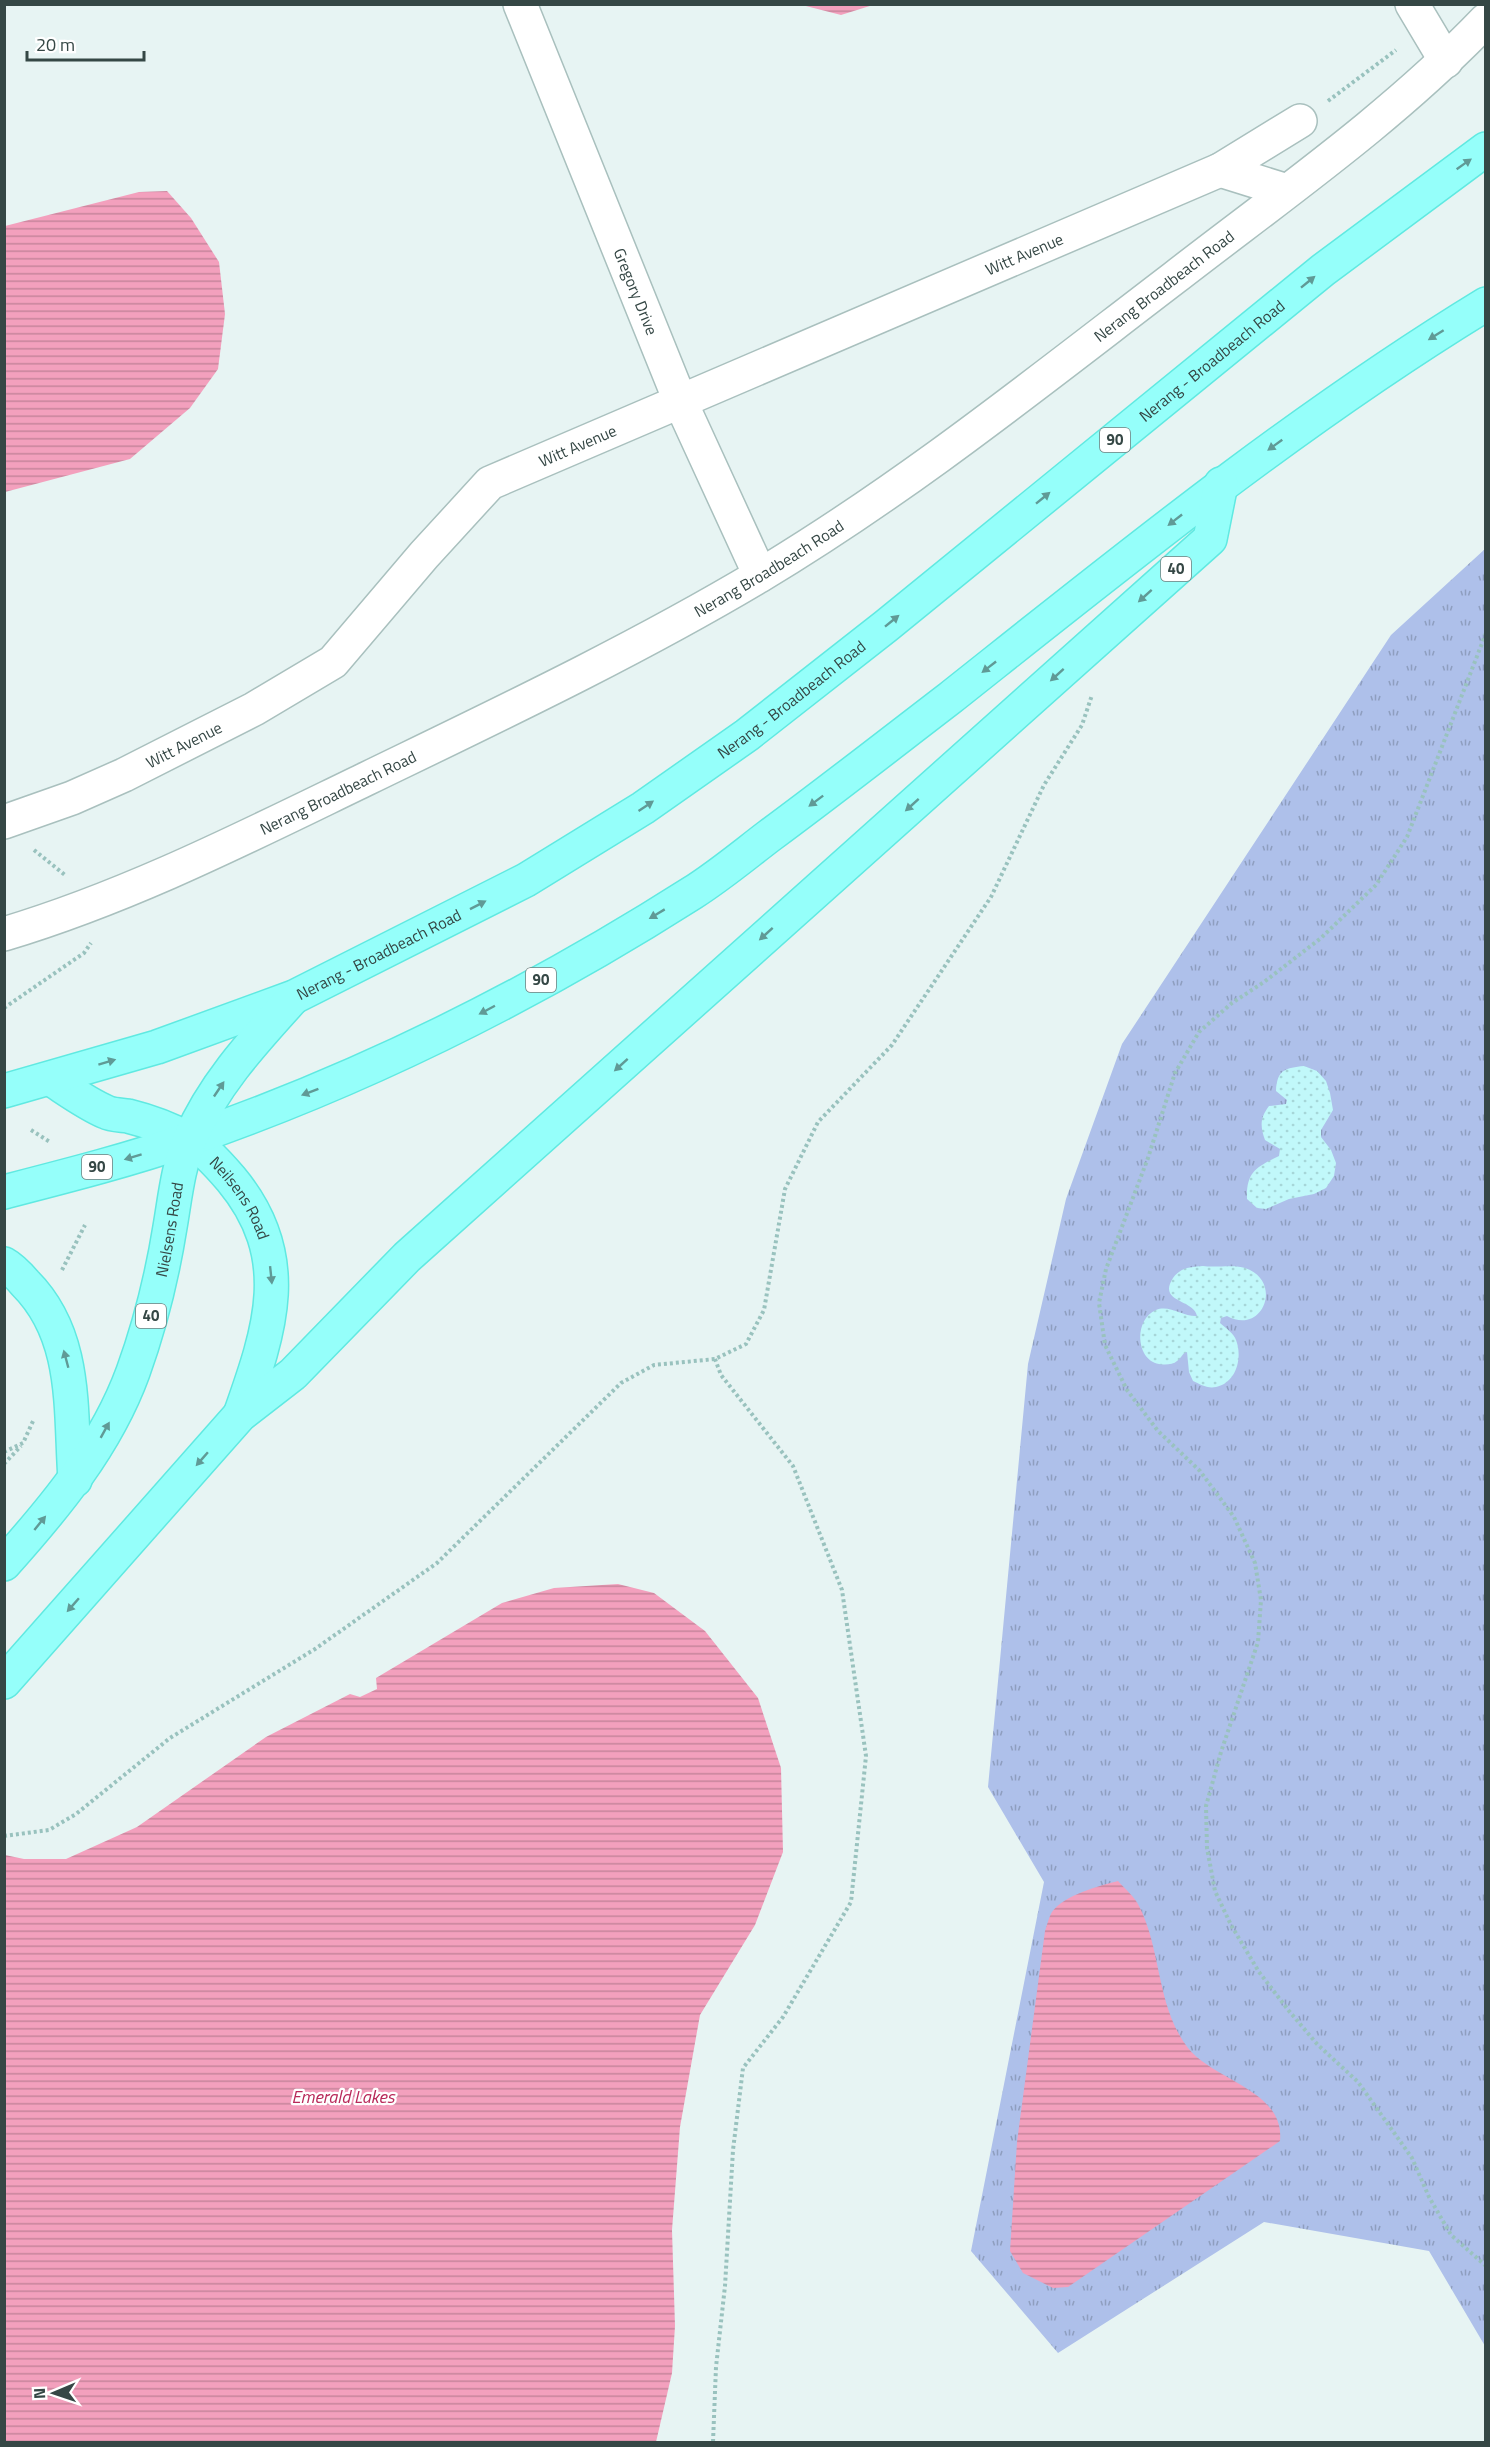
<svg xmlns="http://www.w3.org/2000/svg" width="1490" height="2447" viewBox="0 0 1490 2447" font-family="'Titillium Web',sans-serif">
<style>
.grass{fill:url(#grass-tufts)}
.sand{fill:url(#sand-dots)}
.water{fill:url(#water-rules)}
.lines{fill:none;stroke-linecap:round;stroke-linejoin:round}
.minor-casing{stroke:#a9c0be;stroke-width:36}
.major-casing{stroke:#60e9e1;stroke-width:36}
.path{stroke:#99c2be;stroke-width:4;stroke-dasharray:3 3;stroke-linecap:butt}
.minor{stroke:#fff;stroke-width:33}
.major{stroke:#95fffa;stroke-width:33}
.oneway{fill:#609a96}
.labels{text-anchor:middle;stroke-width:4.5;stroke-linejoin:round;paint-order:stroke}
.shield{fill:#fff;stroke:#727e7d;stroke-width:1.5}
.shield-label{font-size:15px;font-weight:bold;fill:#354745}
.street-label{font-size:16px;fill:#354745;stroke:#fff}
.water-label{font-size:18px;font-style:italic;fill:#b8295a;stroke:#fff}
</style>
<defs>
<pattern id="grass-tufts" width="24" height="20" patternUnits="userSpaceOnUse" patternTransform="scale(1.5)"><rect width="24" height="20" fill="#aec0ea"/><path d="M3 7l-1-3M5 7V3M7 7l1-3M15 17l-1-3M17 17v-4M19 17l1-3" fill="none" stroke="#8e9ebf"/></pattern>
<pattern id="sand-dots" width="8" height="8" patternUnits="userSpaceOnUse" patternTransform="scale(1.5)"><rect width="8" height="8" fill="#c1f8fa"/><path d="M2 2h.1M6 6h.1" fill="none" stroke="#a6d6d8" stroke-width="1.8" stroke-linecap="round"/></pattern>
<pattern id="water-rules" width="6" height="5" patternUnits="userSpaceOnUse" patternTransform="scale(1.5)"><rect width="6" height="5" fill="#f3a0bd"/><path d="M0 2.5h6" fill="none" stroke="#c6849b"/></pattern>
</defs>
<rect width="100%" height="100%" fill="#e7f4f3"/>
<!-- grass -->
<polygon class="grass" points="1485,549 1485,2346 1429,2251 1264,2222 1058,2353 971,2251 1044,1882 988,1787 1028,1364 1066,1199 1122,1044 1391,635"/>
<!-- sand -->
<g class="sand">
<path d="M1304,1066L1317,1071L1326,1081L1330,1093L1333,1110L1321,1130V1137L1331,1150L1336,1163L1334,1176L1326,1188L1314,1194L1289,1199L1266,1209L1257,1208L1247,1199C1246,1172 1256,1167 1279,1156L1280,1149L1265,1140C1260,1126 1260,1118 1269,1106L1286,1104L1287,1100L1276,1091C1277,1069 1286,1068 1304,1066Z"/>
<path d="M1203,1266C1215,1268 1235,1264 1245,1268C1284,1281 1263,1336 1227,1316L1221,1318L1220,1323C1226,1328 1234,1334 1236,1340C1243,1358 1236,1383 1216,1387C1207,1389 1200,1384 1193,1381L1189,1372L1187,1352C1181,1354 1182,1358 1177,1361C1173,1365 1164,1365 1159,1364C1135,1360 1134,1319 1156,1310C1169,1304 1184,1317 1197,1316C1194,1299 1157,1303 1173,1278C1181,1267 1191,1267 1203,1266Z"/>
</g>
<!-- water -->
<g class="water">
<polygon points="802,5 873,5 841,15"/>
<polygon points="167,191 191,218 219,262 225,314 218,369 190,408 130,459 5,492 5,226 139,192"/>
<polygon points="618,1584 654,1593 705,1631 758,1698 781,1768 783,1852 755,1925 700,2015 680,2127 672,2230 675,2326 672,2373 656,2442 5,2442 5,1855 24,1859 66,1859 137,1827 266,1737 350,1694 360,1697 377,1689 376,1678 502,1603 554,1588"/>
<path d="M1118,1881C1125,1889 1135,1897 1139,1906C1162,1951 1156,2006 1188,2048C1214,2081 1285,2090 1280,2141L1068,2287L1053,2288L1023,2273L1010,2251L1017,2142L1045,1931C1047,1925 1049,1917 1052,1912C1064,1895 1099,1886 1118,1881Z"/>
</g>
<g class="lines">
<!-- minor casing -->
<g class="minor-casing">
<g id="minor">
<path id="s1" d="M520,4L681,403L760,575"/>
<polyline points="1412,4 1446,61"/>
<polyline points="1220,170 1287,191"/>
<path id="s2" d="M4,822L72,798L124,775L254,709L333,662L424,555L490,483L1220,170L1300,121"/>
<path id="s3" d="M4,934C131,896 250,835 368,778C500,714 633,651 759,576C906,488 1039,381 1174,278C1281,195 1392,118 1486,20"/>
</g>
</g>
<!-- major casing -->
<g class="major-casing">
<g id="major">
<path id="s4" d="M51,1079C68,1090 87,1104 106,1112C112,1115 121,1115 128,1116C148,1121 170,1129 188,1139C203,1147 219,1165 231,1179C296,1257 270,1330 240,1415"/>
<path id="s5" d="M4,1091L157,1047L294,997L526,880L643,808L747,735L886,626L1323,270L1486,149"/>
<path d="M4,1192C66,1176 129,1160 190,1139C365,1078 535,993 692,893C719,876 744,855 769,836C830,791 890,744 950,698C1124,560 1296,420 1486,304"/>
<path d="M4,1264C13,1269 19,1276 25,1283C78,1336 70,1410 75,1480"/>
<path id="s6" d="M4,1564C55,1507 106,1446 133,1372C150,1325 162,1277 170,1227C175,1198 178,1166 190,1139C213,1085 253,1042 291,1000"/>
<polyline points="4,1682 240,1415 293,1374 407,1257 1210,539 1221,484"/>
</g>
</g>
<!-- path -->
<g class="path">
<polyline points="1328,101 1396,50"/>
<polyline points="1486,633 1407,837 1376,885 1321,938 1264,982 1232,1003 1199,1032 1175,1073 1148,1158 1106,1269 1099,1303 1105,1345 1127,1390 1158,1431 1200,1471 1234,1517 1255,1563 1261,1600 1258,1642 1221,1752 1206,1806 1207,1848 1215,1891 1231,1925 1259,1972 1289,2011 1317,2044 1358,2082 1412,2158 1429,2197 1451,2235 1486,2266"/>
<polyline points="34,850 65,875"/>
<polyline points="4,1008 84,953 91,943"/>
<polyline points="31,1130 50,1142"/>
<polyline points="62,1270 85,1225"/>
<polyline points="4,1452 23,1443 34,1419"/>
<polyline points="4,1464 21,1446"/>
<polyline points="4,1836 49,1830 76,1814 170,1738 315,1649 437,1563 621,1383 654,1365 715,1359 746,1344 764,1310 785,1189 818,1122 892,1045 991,897 1044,785 1082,725 1092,695"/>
<polyline points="713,2442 716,2367 725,2286 733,2150 743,2068 783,2017 851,1902 866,1756 842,1590 793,1466 721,1375 715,1359"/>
</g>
<!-- minor -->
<use href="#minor" class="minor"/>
<!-- major -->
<use href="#major" class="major"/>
</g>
<!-- one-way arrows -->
<defs><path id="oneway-solid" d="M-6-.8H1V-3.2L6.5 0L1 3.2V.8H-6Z" transform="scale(1.5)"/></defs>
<g class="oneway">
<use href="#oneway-solid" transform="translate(1464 164) rotate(-35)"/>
<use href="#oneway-solid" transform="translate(1308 282) rotate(-39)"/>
<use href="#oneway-solid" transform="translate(1436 335) rotate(148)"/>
<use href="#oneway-solid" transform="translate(1275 445) rotate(144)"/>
<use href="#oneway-solid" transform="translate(1043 498) rotate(-39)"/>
<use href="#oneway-solid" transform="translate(1175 520) rotate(142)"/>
<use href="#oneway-solid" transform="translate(1145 596) rotate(138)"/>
<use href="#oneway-solid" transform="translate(892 621) rotate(-39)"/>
<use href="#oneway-solid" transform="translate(989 667) rotate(142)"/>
<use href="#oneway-solid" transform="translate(1057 675) rotate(138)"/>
<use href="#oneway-solid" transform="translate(816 801) rotate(143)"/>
<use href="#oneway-solid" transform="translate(912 805) rotate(138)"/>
<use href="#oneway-solid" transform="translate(646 806) rotate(-34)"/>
<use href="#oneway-solid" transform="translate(478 905) rotate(-27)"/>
<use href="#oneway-solid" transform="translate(657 914) rotate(149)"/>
<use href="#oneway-solid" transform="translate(766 934) rotate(138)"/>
<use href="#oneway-solid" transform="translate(487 1010) rotate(152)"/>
<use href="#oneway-solid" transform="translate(107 1062) rotate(-17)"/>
<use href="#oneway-solid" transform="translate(621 1065) rotate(138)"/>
<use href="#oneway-solid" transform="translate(219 1089) rotate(-56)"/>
<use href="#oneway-solid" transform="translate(310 1092) rotate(159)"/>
<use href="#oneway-solid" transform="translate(133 1157) rotate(163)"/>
<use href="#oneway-solid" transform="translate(271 1275) rotate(84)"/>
<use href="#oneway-solid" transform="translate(66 1359) rotate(-105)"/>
<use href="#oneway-solid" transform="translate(105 1430) rotate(-61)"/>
<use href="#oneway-solid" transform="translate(202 1459) rotate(131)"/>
<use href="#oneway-solid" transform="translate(40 1523) rotate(-51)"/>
<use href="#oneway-solid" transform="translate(73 1605) rotate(131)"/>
</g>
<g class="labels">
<!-- shield labels -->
<g class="shield">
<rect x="1100" y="428" width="30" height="24" rx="4.5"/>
<rect x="1161" y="557" width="30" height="24" rx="4.5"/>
<rect x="526" y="968" width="30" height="24" rx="4.5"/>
<rect x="82" y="1155" width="30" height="24" rx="4.5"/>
<rect x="136" y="1304" width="30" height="24" rx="4.5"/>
</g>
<g class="shield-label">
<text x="1115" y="445">90</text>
<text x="1176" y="574">40</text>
<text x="541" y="985">90</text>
<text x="97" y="1172">90</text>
<text x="151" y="1321">40</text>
</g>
<!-- street labels -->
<g class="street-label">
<text dy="6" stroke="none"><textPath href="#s2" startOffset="1186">Witt Avenue</textPath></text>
<text dy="6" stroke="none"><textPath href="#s3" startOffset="1335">Nerang Broadbeach Road</textPath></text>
<text dy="6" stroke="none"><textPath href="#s1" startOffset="310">Gregory Drive</textPath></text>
<text dy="6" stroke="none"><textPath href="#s5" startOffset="1426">Nerang - Broadbeach Road</textPath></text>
<text dy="6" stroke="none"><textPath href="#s2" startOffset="700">Witt Avenue</textPath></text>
<text dy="6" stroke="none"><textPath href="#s3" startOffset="849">Nerang Broadbeach Road</textPath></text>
<text dy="6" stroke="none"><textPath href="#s5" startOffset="886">Nerang - Broadbeach Road</textPath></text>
<text dy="6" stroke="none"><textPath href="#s2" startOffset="196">Witt Avenue</textPath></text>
<text dy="6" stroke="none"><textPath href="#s3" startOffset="363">Nerang Broadbeach Road</textPath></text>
<text dy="6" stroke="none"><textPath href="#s5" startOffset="400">Nerang - Broadbeach Road</textPath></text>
<text dy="6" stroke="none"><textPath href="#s4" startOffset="231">Neilsens Road</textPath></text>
<text dy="6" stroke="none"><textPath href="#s6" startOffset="380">Nielsens Road</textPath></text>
</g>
<!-- water labels -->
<g class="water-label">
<text x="343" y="2103">Emerald Lakes</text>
</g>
</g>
<!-- border -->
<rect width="1490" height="2447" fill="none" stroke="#354745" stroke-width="12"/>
<!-- north arrow -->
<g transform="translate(54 2393) rotate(268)" stroke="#ffffff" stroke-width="4.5" paint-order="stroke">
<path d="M0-4.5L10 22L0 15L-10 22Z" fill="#354745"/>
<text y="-9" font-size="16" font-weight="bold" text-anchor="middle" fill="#354745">N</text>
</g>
<!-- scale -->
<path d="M27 51v9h117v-9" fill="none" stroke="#354745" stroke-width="3"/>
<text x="36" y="51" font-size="18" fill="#354745" stroke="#ffffff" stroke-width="4.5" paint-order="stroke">20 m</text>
</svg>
